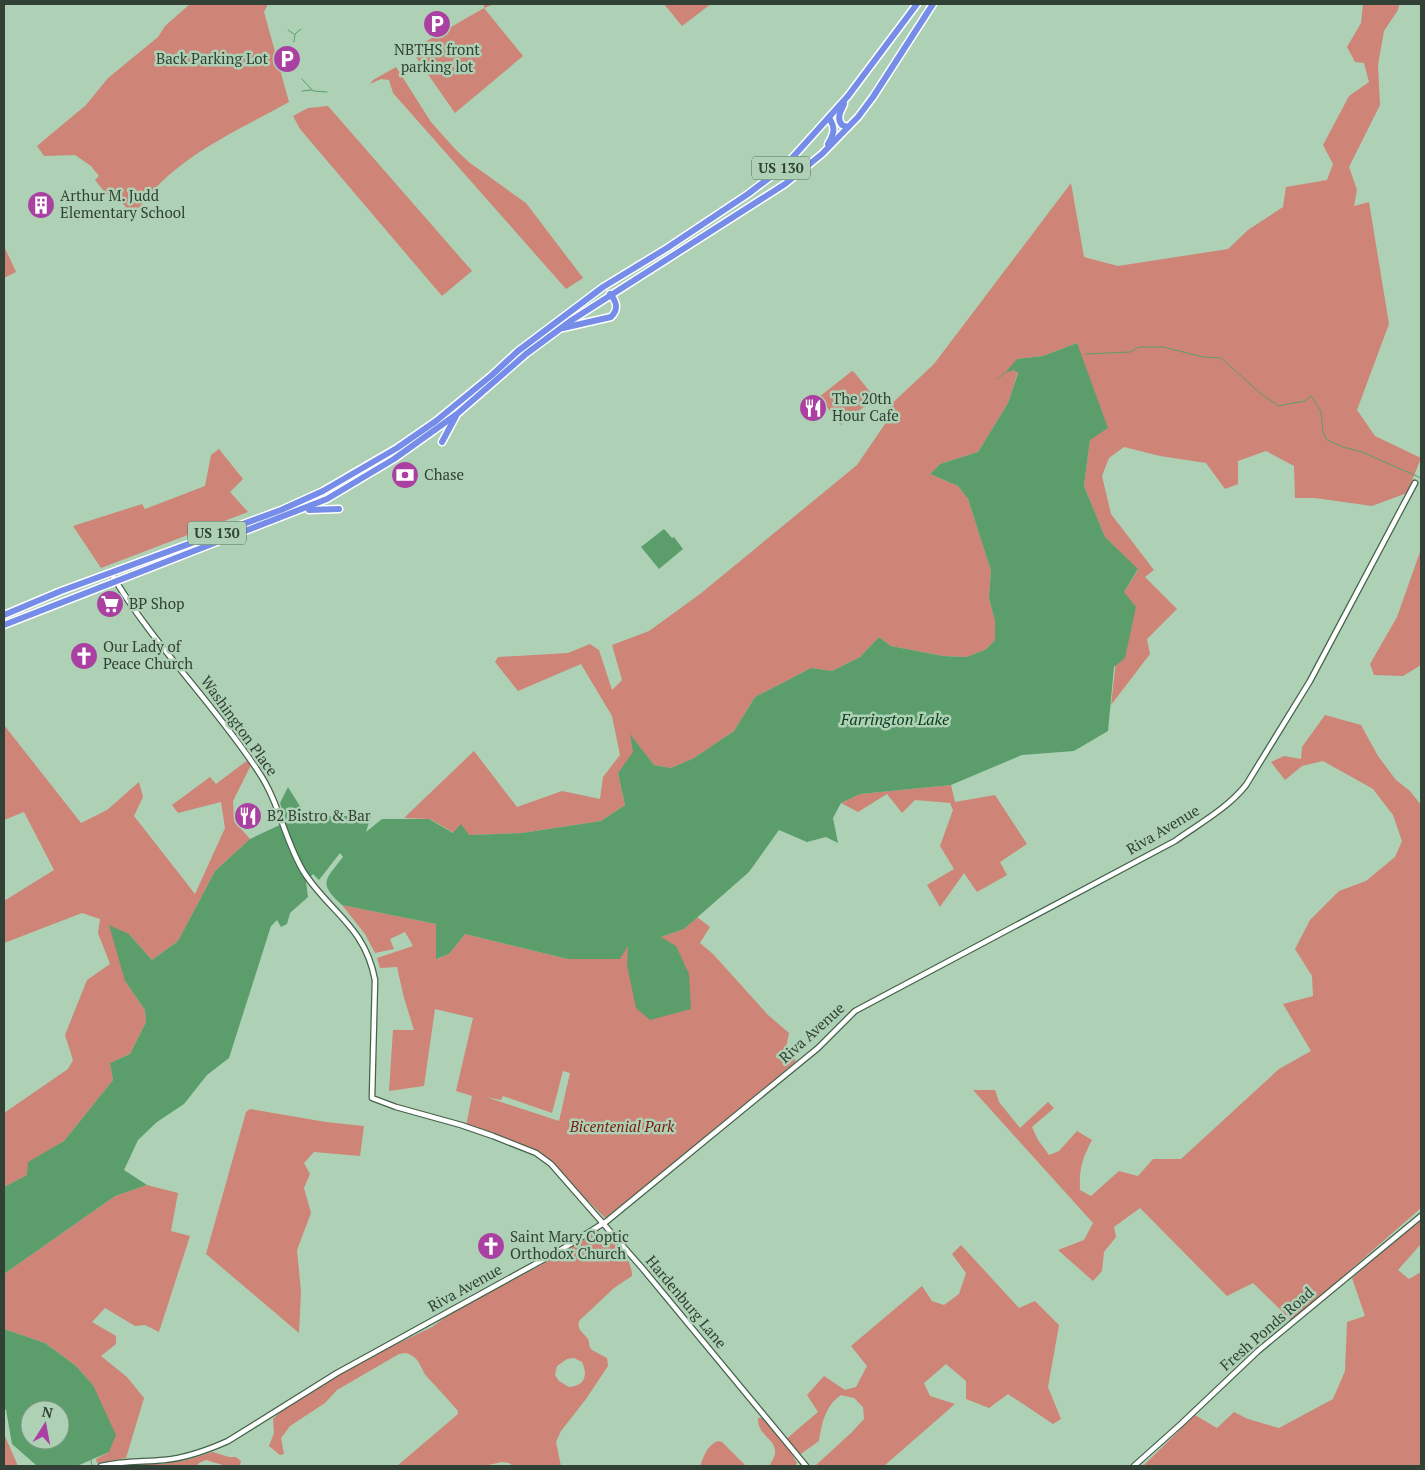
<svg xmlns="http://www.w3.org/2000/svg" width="1425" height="1470" viewBox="0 0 1425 1470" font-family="'PT Serif',serif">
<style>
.green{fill:#ce8476;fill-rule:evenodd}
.water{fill:#5b9e6c;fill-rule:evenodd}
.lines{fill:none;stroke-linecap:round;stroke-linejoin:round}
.stream{stroke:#5b9e6c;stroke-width:1}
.minor-casing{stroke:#44634b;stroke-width:7}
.highway-casing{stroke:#fff;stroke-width:9}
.minor{stroke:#fff;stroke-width:4.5}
.highway{stroke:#758de8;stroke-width:6}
.labels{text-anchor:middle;stroke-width:5;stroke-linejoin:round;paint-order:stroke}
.shield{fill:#aed1b5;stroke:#576c5b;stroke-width:1}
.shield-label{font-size:14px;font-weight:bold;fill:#324135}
.poi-label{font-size:15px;fill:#324135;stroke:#aed1b5;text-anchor:start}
.street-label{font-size:15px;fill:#324135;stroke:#aed1b5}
.park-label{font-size:15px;font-style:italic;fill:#781a0d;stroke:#aed1b5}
.water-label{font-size:16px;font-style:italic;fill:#093d1d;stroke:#aed1b5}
</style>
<rect width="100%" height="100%" fill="#aed1b5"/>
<!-- green -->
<g class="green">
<path d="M190,4H268L264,12L289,102C235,132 175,157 138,209L132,213L118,199L107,195L95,180L99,176L91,166L75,155L44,156L37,146L86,105L108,78L158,37L165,26Z"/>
<polygon points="484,4 494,4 484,8 523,56 455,113 411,50 484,8"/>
<polygon points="664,4 711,4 682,26"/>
<polygon points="1363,4 1393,4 1399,5 1398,10 1384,31 1378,65 1380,105 1349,167 1357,190 1354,206 1369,202 1389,324 1357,410 1375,436 1421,458 1407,493 1372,506 1315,498 1295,498 1294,466 1266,451 1238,461 1238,484 1225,489 1206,463 1160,456 1124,447 1109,458 1102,476 1111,514 1154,570 1145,577 1177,609 1147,639 1150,654 1111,705 1124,592 1138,570 1105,537 1084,486 1090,440 1077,343 1043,356 1017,359 1013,370 1017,371 1017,375 1008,403 978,452 940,464 930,474 958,486 968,499 991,571 989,598 995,621 995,640 985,650 966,657 943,656 891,646 879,637 860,657 832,671 811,668 755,697 734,731 694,758 671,768 654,765 631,736 634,752 618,773 625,805 601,821 522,833 469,835 454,833 430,819 404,818 474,751 517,807 562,791 600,799 603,777 620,755 612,716 581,664 518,691 495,662 498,657 568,653 590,644 599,650 612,690 622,680 612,645 649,631 700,594 857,465 885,424 890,419 886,409 934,364 1071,183 1084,257 1118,266 1228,249 1248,230 1283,207 1286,187 1327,180 1333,164 1323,145 1349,96 1369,82 1364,63 1355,62 1347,47 1361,23"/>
<polygon points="396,67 431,122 456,150 470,163 526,203 583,278 566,289 393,93 389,80 381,79 370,84 373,80"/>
<polygon points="328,106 472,271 442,296 300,129 293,116 308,108"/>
<polygon points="4,246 16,272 4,278"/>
<polygon points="852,371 854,372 875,398 841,425 819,397"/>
<polygon points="219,449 243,479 230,492 248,512 101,568 73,526 142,504 145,509 205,486 211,455"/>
<polygon points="1421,549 1421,665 1403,676 1374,675 1370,664 1397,617"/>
<path d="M1325,715L1361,725L1378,756L1396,780L1410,791L1421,805V1208L1292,1321L1253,1283L1227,1296L1140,1208L1114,1227L1116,1237L1104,1252L1102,1271L1093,1281L1058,1250L1084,1240L1093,1223L973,1090H995L999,1102L1020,1128L1048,1102L1054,1108L1032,1127L1038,1140L1049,1155L1059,1151L1077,1131L1092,1140C1082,1159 1079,1169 1080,1190L1091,1196L1119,1171L1138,1176L1153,1159H1181L1279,1069L1311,1051L1283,1004L1313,996L1312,976L1295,949L1310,920L1339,891L1366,881L1395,857L1402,841L1393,815L1373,789L1323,761L1302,766L1285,780L1271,762L1284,756L1301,759L1302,747Z"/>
<polygon points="4,725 81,823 107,810 139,782 143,797 134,816 195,894 225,828 221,802 178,813 172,805 210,777 216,784 249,759 252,763 233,801 234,821 250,839 215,871 178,941 152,960 129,934 125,981 145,1010 146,1022 130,1054 110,1063 113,1080 64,1141 29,1162 27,1175 4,1187 4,1113 68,1069 73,1060 65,1035 87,980 110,964 98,933 100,919 82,913 4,943 4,901 54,870 24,812 4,820"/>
<polygon points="951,785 955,802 995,795 1027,844 1000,862 1007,875 977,892 964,873 940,907 927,885 954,869 940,846 953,810 950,803 915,800 902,813 887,794 858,812 841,803 860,794"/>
<path d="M342,905L436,924L437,959L449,954L465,934L568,959L661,937L684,929L697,917L710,927L700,943L713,954L768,1015L789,1033L786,1048L796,1061L732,1119L605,1218L542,1154L466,1126L472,1096L456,1091L473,1018L435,1009L424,1086L389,1091L393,1030H414L404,998L397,967L380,968L377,958L413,946L405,932L390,939L394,949L375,953L365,934ZM563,1071L570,1073L559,1121L486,1097L501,1100L503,1096L552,1113Z"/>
<polygon points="250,1109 326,1122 364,1126 360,1156 314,1152 304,1163 310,1174 304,1188 311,1213 297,1250 301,1291 299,1333 206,1254 246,1112"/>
<polygon points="147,1185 178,1193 171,1231 190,1236 159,1332 145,1325 135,1326 105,1308 92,1322 116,1336 116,1344 101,1356 127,1377 144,1398 126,1458 97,1463 96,1459 109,1452 93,1385 76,1366 45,1343 4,1329 4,1274 115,1196"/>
<polygon points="1421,1215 1421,1244 1398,1270 1409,1279 1421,1272 1421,1466 1143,1466 1195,1415 1217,1428 1234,1412 1248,1419 1279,1428 1333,1399 1345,1371 1347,1322 1365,1316 1352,1278"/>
<path d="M598,1231C606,1234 609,1239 614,1244C623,1254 632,1261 632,1276L614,1288L579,1321C577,1331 583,1332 588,1339C590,1343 588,1346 592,1350C597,1353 602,1355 607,1358L608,1366L586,1399L561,1431L556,1442L561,1466H513L509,1463L502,1462L484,1466H397L458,1414V1411C448,1400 439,1389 429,1379C419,1369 422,1358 406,1353L399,1354L337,1390L325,1403L290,1426L281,1438L284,1454L280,1455L269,1446L274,1433L273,1419L281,1411L346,1370L380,1352L432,1327L447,1316L541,1265ZM574,1358L582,1362C588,1375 585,1386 569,1387L559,1381L555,1375L557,1366L567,1359Z"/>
<path d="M961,1245L1019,1308L1035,1301L1059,1325L1048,1387L1061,1419L1053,1424L1008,1394L989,1408L966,1399V1381L946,1364L924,1383L930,1396L955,1404L884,1466H815L852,1432L864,1419L863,1407L854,1398L841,1395C825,1406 822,1423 819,1441L798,1456L785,1440L818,1412L807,1395L824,1376L845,1390L856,1387L867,1366L851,1346L922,1286L932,1301L944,1305L959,1294L966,1273L952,1254Z"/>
<path d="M758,1418H762L764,1420L791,1453L797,1463L795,1466H769C788,1440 757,1440 758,1418Z"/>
<polygon points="4,1434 18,1466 4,1466"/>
<path d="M718,1441L722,1442L746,1466H700C704,1456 707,1445 718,1441Z"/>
<polygon points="213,1452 229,1457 236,1457 241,1461 240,1465 226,1466 206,1460 199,1463 197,1466 141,1466 141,1464 162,1464 183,1461"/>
</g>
<!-- water -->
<g class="water">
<path d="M1077,343L1108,428L1090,440L1084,486L1105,537L1138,569L1124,592L1136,607L1125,658L1114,667L1108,731L1074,751L1022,755L951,785L860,794L841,803L833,818L838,843L826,837L807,842L779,830L749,872L684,929L661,937L676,946L689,974L691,1009L650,1020L636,1008L627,965L628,946L620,959H568L465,934L449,954L436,959V924L342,905C317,883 326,879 343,857L340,853L319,880L313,874L306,882L308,897L290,913L287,924L281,927L277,920L271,926L229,1058L207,1075L184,1104L157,1122L138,1140L124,1170L147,1185L115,1196L4,1274V1187L27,1175L28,1162L64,1141L113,1080L110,1063L130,1054L146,1022L145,1010L125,981L109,925L129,934L152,960L178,941L215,871L250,839L286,822L280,803L288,787L306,816H371L366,832L382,819H429L453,833L461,824L469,835L522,833L601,821L625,805L618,773L633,752L630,734L654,765L671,768L694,758L734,731L755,697L811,668L832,671L860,657L879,637L891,646L943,656L966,657L985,650L995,640V621L989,598L991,571L968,499L958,486L930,474L940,464L978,452L1008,403L1018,373L1014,370L1005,373L1017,359L1043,356Z"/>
<polygon points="664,529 672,538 674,537 683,549 659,569 641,547"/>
<path d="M4,1329L45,1343L76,1366L93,1385L116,1435L109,1452L77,1466H37L12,1444L6,1410L4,1408ZM30,1410H60V1440H30Z"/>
</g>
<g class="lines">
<!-- stream -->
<g class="stream">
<polyline points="288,30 294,34"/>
<polyline points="294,42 295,34 301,29"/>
<polyline points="302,79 313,91 327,92"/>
<polyline points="302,91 312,90"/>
<polyline points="1086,354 1130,352 1139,347 1163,347 1203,357 1221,358 1260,393 1278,406 1305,401 1311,396 1321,411 1323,432 1327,440 1343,447 1362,452 1421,478"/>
<polyline points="997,379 1005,373"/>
<polyline points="91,1460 92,1466"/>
</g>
<!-- minor casing -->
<g class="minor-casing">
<g id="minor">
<path d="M111,573C152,644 213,702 258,771C280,803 285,843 305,874C332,914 365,927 375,980L372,1098L396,1107L461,1125L493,1136L536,1153L551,1164L643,1269L806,1466"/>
<path d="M101,1466C122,1461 142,1462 164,1460C186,1458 208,1450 228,1441L337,1373L559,1251L607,1221L818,1048L855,1011L1175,841C1199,824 1228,808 1246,785L1310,681L1415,483"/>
<polyline points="1134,1466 1181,1424 1258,1351 1421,1216"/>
</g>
</g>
<!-- highway casing -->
<g class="highway-casing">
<g id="highway">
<path d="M844,104C841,111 836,118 842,125L848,127"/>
<path d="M828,144C834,134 836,128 829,118"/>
<path d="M563,328L611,317C619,309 617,302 610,294"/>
<polyline points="442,442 456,416"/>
<polyline points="309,510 339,509"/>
<polyline points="4,615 61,591 281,510 323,491 397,448 436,421 492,375 518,351 603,287 667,248 748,194 773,175 793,157 848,96 917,4"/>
<polyline points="4,625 327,499 394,459 457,414 526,354 572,320 785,184 822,154 858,117 873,97 933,4"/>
</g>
</g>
<!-- minor -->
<use href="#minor" class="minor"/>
<!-- highway -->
<use href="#highway" class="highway"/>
</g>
<!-- icons -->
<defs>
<g id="parking-disc" transform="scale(1.4375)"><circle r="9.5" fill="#aa40a1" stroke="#aed1b5"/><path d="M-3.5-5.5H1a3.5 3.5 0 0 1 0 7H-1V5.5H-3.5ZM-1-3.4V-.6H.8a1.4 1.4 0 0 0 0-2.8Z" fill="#fff"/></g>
<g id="building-disc" transform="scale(1.4375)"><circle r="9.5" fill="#aa40a1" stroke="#aed1b5"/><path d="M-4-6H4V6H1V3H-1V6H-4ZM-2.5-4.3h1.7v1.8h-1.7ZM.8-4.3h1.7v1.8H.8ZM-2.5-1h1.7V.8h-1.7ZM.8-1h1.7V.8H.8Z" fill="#fff"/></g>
<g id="restaurant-disc" transform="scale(1.4375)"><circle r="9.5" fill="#aa40a1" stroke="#aed1b5"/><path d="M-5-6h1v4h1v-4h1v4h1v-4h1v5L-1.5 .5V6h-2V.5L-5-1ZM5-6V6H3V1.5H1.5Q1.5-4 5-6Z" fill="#fff"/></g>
<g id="bank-disc" transform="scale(1.4375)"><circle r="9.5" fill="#aa40a1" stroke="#aed1b5"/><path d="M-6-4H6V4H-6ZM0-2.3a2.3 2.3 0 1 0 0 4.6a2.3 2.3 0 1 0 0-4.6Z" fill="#fff"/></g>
<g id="supermarket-disc" transform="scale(1.4375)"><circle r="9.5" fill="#aa40a1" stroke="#aed1b5"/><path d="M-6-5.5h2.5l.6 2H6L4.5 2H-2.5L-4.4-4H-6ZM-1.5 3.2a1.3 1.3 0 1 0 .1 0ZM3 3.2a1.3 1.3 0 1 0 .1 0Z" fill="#fff"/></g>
<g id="church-disc" transform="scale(1.4375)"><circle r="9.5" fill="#aa40a1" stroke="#aed1b5"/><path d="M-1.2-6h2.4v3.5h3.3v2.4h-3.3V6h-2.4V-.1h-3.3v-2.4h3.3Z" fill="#fff"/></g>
</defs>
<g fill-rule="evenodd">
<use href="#parking-disc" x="437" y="24"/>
<use href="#parking-disc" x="287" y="59"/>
<use href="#building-disc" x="41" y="205"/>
<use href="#restaurant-disc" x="813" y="408"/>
<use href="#bank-disc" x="405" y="475"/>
<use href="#supermarket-disc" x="110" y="604"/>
<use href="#church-disc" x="84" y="656"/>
<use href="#restaurant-disc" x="248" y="816"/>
<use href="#church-disc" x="491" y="1246"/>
</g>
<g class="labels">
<!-- shield labels -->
<g class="shield">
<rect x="752" y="156.5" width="58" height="23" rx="4"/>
<rect x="188" y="521.5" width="58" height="23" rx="4"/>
</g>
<g class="shield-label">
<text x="781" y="173">US 130</text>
<text x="217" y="538">US 130</text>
</g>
<!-- poi labels -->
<g class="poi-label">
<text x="437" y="55" text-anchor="middle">NBTHS front<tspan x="437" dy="17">parking lot</tspan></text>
<text x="268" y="64" text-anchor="end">Back Parking Lot</text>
<text x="60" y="201">Arthur M. Judd<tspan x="60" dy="17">Elementary School</tspan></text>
<text x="832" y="404">The 20th<tspan x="832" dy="17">Hour Cafe</tspan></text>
<text x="424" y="480">Chase</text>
<text x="129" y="609">BP Shop</text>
<text x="103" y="652">Our Lady of<tspan x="103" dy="17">Peace Church</tspan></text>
<text x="267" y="821">B2 Bistro &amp; Bar</text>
<text x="510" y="1242">Saint Mary Coptic<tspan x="510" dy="17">Orthodox Church</tspan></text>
</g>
<!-- street labels -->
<g class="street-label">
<text transform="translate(239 726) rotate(54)" y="5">Washington Place</text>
<text transform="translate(1163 830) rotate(-31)" y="5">Riva Avenue</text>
<text transform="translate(812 1033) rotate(-42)" y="5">Riva Avenue</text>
<text transform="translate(465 1288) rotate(-29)" y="5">Riva Avenue</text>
<text transform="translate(686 1302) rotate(50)" y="5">Hardenburg Lane</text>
<text transform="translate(1267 1329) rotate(-41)" y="5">Fresh Ponds Road</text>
</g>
<!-- park labels -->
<g class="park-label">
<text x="622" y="1132">Bicentenial Park</text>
</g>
<!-- water labels -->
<g class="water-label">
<text x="895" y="725">Farrington Lake</text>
</g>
</g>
<!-- border -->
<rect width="1425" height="1470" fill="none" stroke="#324135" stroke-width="10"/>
<!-- north arrow -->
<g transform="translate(45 1425) rotate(11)"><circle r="24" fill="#aed1b5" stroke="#7c9782"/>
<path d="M0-4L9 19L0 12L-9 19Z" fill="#aa40a1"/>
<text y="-8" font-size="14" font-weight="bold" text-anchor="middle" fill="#324135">N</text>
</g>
</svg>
